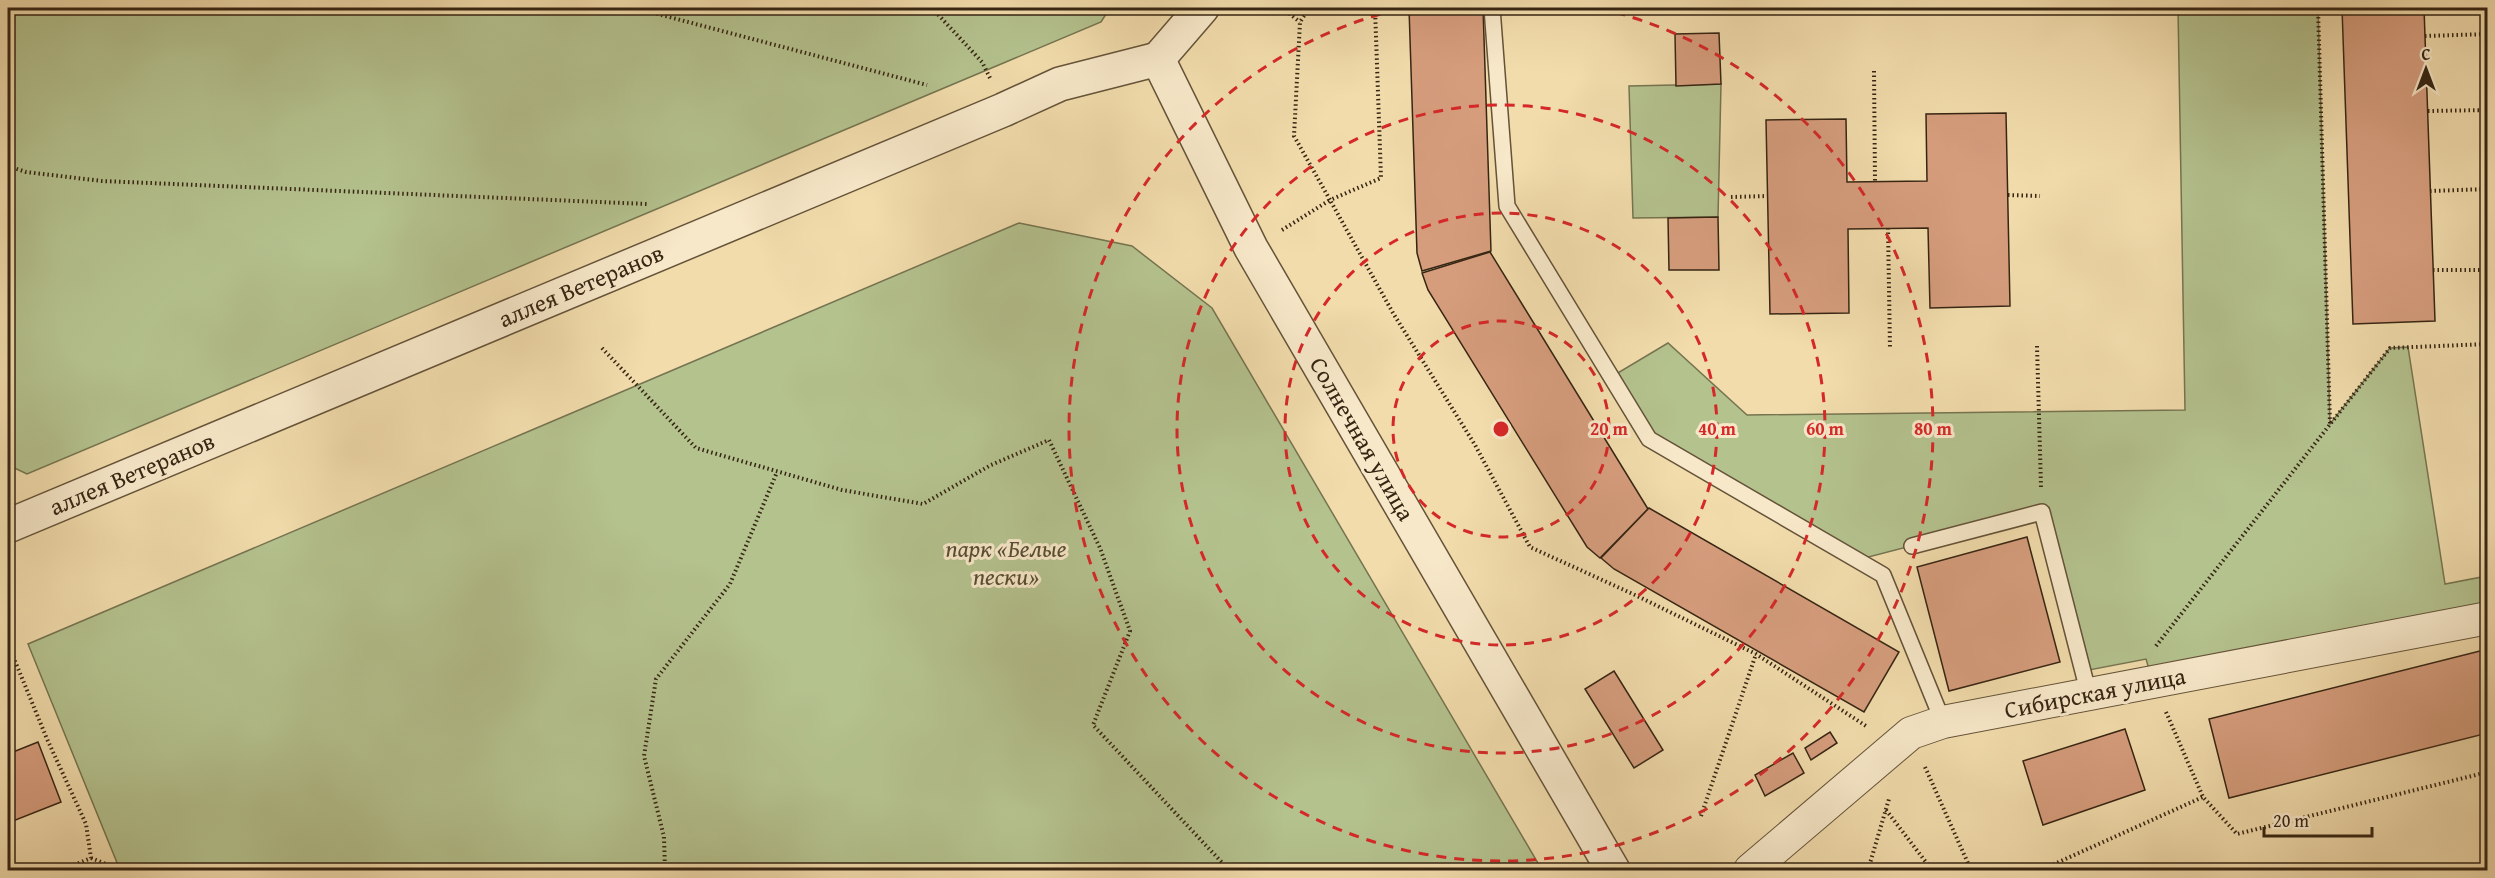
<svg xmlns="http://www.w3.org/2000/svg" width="2495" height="878" viewBox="0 0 2495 878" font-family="'Gentium Book Plus',serif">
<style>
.green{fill:#b4c28e;stroke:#757450;stroke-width:1.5}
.building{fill:#d69d7d;stroke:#362513;stroke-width:1.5}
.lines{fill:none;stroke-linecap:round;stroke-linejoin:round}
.service-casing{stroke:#655339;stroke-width:18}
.minor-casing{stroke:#655339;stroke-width:34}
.tertiary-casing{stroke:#655339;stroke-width:36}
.path{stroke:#362513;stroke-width:4;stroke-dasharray:1.5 3;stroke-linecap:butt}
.service{stroke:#f7e8c9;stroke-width:15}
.minor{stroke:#f7e8c9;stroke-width:32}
.tertiary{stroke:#f7e8c9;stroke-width:33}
.ring{fill:none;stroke:#d62828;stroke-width:3;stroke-dasharray:10 8}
.labels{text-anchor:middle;stroke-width:6;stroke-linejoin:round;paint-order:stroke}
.street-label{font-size:24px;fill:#362513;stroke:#f7e8c9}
.park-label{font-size:24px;font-style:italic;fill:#564c32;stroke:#f7e8c9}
.centre{fill:#d62828;stroke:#f7e8c9;stroke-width:3}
.ring-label{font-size:18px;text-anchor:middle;font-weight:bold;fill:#d62828;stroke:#f7e8c9;stroke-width:6;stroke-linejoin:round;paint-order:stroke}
</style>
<rect width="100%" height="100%" fill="#f2dcac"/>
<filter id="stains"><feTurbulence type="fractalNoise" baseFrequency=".00333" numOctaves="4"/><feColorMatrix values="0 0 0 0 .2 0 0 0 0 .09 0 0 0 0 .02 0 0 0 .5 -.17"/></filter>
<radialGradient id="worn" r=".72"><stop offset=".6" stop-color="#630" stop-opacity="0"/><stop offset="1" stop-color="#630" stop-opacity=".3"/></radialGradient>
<!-- green -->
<g class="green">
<polygon points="8,8 1110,8 1101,22 27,474 8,465"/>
<polygon points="2178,8 2318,8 2330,424 2390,348 2408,347 2445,584 2487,576 2487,618 2153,683 2146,659 2084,671 2042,512 1857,560 1649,439 1611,377 1668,343 1747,415 2185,410"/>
<polygon points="1721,84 1718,217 1633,218 1629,86"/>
<polygon points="1019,223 1132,246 1212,308 1542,870 120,870 28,644"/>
</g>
<!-- building -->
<g class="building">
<polygon points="1409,8 1483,8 1491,251 1422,271 1417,253"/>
<polygon points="2342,8 2424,8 2435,321 2353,324"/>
<polygon points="1719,33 1721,84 1676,86 1675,34"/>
<polygon points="2006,113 2010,306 1930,308 1928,228 1848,229 1849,313 1770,314 1766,120 1846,119 1847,182 1927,181 1926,114"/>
<polygon points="1718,217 1719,270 1669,270 1668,218"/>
<polygon points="1490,252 1648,509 1600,558 1587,547 1428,290 1422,273"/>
<polygon points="1649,508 1899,652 1864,712 1614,569 1601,558"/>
<polygon points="2027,537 2060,662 1949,691 1917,567"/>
<polygon points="2488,649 2488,733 2229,798 2209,719"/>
<polygon points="1614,671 1663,750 1634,768 1585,689"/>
<polygon points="2125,729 2145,790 2043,825 2023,761"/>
<polygon points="1830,732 1837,743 1811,760 1805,748"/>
<polygon points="38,742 61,802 8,823 8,754"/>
<polygon points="1793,753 1804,773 1765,796 1755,775"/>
</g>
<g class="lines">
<!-- service casing -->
<g class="service-casing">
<g id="service">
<polyline points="1492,8 1507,206 1649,439 1883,575 1943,722"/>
<polyline points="1912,546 2042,512 2089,695"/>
</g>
</g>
<!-- minor casing -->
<g class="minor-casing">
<polyline id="minor" points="1750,870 1911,733 1943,722 2488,618"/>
</g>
<!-- tertiary casing -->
<g class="tertiary-casing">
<g id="tertiary">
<polyline points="1158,59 1251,248 1613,870"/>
<polyline points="1158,59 1202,8"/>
<polyline points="8,526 1003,110 1060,84 1158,59"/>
</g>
</g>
<!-- path -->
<g class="path">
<polyline points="635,8 927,85"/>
<polyline points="932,8 982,62 990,78"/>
<polyline points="1282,8 1300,22"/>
<polyline points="1309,8 1300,22 1294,136 1330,200 1381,178 1375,8"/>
<polyline points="2318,8 2330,424"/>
<polyline points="2425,36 2488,34"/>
<polyline points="1874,71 1875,182"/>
<polyline points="2428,111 2488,110"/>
<polyline points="8,166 26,172 102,181 647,204"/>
<polyline points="2430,191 2488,189"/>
<polyline points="2008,195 2040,196"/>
<polyline points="1731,197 1768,196"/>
<polyline points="1888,228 1890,349"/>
<polyline points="1282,230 1330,200 1393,313 1475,445 1530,547 1635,595 1756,654 1866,726"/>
<polyline points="2433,270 2488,270"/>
<polyline points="2037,346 2041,487"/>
<polyline points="602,348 696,448 842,490 923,504 991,465 1049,440 1100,548 1130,631 1093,725 1229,870"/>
<polyline points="8,644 47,739 86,824 91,858 62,870"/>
<polyline points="2156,646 2390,348 2488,344"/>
<polyline points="2166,712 2203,797 2237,834 2488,772"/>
<polyline points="1925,767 1971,870"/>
<polyline points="1886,810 1932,870"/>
<polyline points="1701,816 1756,654"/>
<polyline points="91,858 121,870"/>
<polyline points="665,870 664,837 644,756 656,679 730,584 777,472"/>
<polyline points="1868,870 1889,799"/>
<polyline points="2041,870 2203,797"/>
</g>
<!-- service -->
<use href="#service" class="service"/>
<!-- minor -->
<use href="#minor" class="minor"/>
<!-- tertiary -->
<use href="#tertiary" class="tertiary"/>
</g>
<!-- distance rings -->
<g class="ring">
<circle cx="1501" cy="429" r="108"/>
<circle cx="1501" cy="429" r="216"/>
<circle cx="1501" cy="429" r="324"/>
<path d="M1598 8A432 432 0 1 1 1404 8"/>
</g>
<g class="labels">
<!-- street labels -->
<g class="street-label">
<text transform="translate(581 286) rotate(-23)" y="8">аллея Ветеранов</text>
<text transform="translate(1362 439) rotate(60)" y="8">Солнечная улица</text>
<text transform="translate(132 474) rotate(-23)" y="8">аллея Ветеранов</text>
<text transform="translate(2095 693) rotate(-11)" y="8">Сибирская улица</text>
</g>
<!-- park labels -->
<g class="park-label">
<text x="1006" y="557">парк «Белые<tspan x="1006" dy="28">пески»</tspan></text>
</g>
</g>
<circle cx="1501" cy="429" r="9" class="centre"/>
<g class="ring-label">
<text x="1609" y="435">20 m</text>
<text x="1717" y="435">40 m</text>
<text x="1825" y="435">60 m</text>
<text x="1933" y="435">80 m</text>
</g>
<!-- margin -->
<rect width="2495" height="878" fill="none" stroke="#f2dcac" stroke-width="30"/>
<rect x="9" y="9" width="2477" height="860" fill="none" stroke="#362513" stroke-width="3"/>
<rect x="15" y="15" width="2465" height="848" fill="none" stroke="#362513" stroke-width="1.5"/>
<!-- north arrow -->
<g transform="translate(2426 69)" stroke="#f7e8c9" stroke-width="4.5" paint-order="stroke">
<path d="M0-4.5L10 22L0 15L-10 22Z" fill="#362513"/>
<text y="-9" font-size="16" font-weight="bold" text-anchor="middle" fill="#362513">С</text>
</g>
<!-- scale -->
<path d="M2264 827v9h108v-9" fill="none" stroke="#362513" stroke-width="3"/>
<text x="2273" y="827" font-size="18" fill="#362513" stroke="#f7e8c9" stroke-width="4.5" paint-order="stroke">20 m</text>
<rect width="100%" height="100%" filter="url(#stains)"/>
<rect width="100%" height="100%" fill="url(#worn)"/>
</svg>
